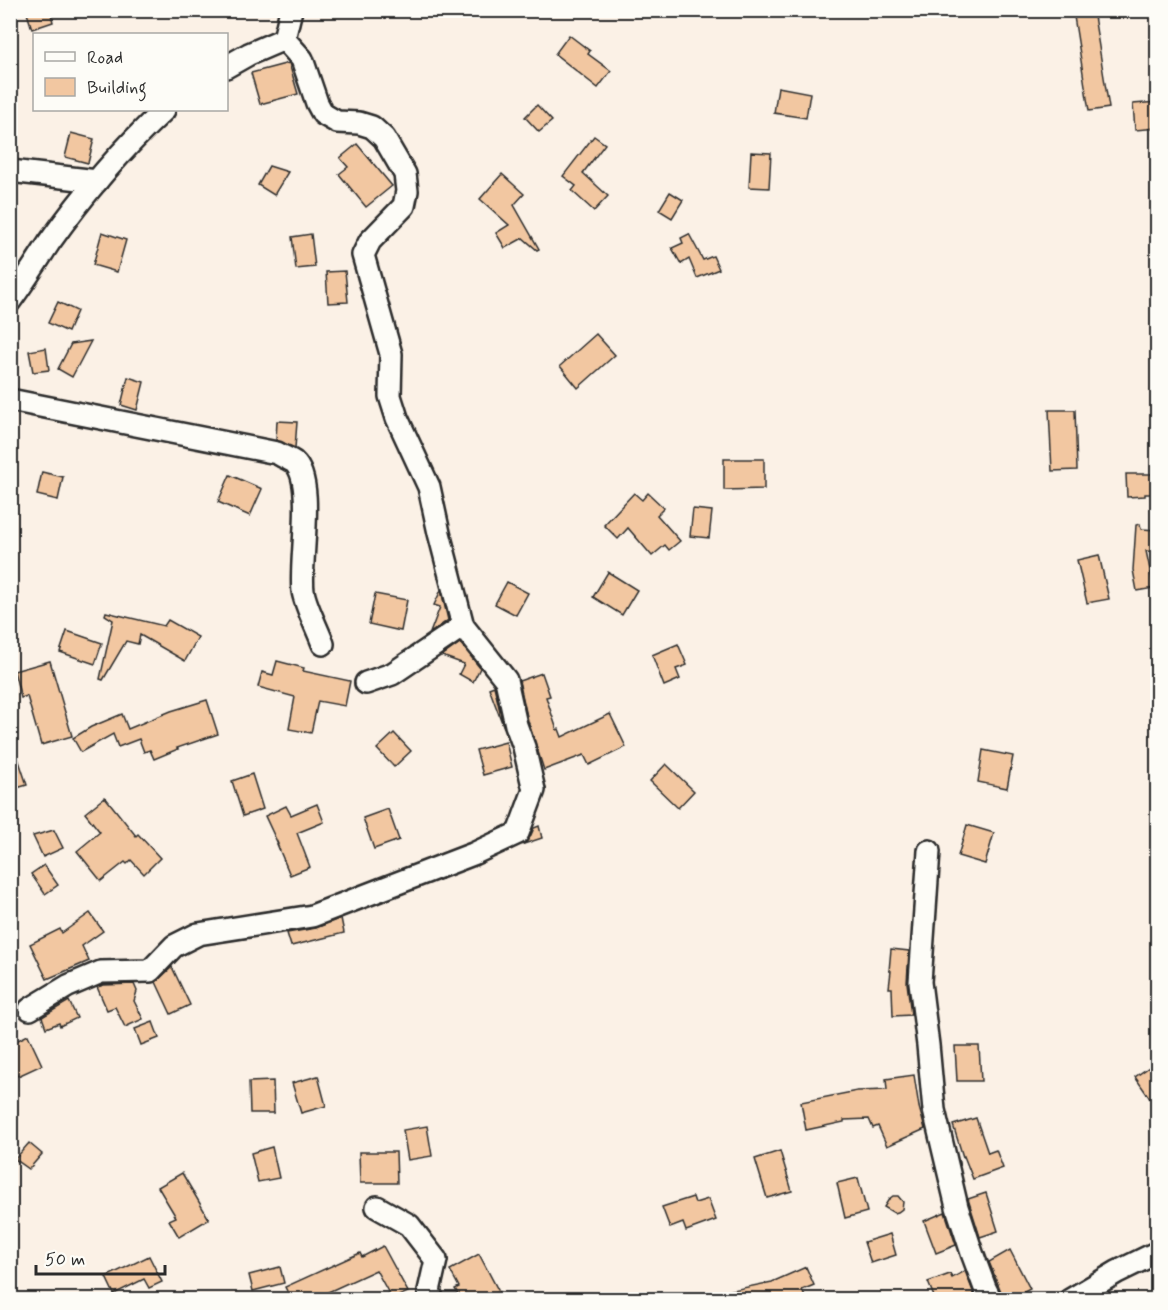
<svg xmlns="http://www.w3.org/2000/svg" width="1168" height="1310" viewBox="0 0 1168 1310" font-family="Mynerve,sans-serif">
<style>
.building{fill:#f2c7a1;stroke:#2b2b2b;stroke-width:1.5}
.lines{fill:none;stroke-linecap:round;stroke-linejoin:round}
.minor-casing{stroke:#2b2b2b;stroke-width:26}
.minor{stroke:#fdfcf7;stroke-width:21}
</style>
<rect width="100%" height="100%" fill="#fbf1e6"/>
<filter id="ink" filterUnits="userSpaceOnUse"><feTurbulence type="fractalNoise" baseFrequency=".0167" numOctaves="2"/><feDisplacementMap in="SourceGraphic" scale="12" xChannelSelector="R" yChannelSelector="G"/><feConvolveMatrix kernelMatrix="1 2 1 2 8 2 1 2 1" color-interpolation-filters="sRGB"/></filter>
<g filter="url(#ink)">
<!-- building -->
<g class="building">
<polygon points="26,10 50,10 53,22 32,29"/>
<polygon points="1073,10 1093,10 1109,108 1089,111"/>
<polygon points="569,35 590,51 588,54 611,71 598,88 555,54"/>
<polygon points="289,63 298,94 260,104 251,73"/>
<polygon points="778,87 810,93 806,118 774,113"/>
<polygon points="1158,102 1158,128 1135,130 1133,104"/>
<polygon points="537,105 552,121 539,132 525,117"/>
<polygon points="71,133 94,139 88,163 65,157"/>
<polygon points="594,136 605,144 583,173 608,196 594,211 572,191 576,186 563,176"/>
<polygon points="357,144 392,186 366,207 339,174 348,167 340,158"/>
<polygon points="751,152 771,153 769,188 749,187"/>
<polygon points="269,166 288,172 274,195 258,185"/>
<polygon points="502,174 524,194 514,205 539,249 537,250 523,238 505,248 496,233 509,225 480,199"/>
<polygon points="670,192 683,200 672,218 659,210"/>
<polygon points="102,232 126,240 117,272 93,265"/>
<polygon points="311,234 315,267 296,269 292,237"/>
<polygon points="689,234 703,260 713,256 719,269 697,278 689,259 681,264 672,248 683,243 681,238"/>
<polygon points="345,271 348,302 328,303 326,272"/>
<polygon points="58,302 77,311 68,332 48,323"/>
<polygon points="596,334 615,355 578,388 560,366"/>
<polygon points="91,341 72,377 58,369 71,344"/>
<polygon points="46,348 49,370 33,372 29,351"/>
<polygon points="128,377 144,382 137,410 121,405"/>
<polygon points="1049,410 1075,410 1077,470 1052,471"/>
<polygon points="277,421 297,422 295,448 276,440"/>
<polygon points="724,459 764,459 764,489 724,490"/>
<polygon points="42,472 63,477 58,500 37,495"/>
<polygon points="1126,474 1158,474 1158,494 1145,494 1145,496 1127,497"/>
<polygon points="230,475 262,489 250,516 218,502"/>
<polygon points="634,493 642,500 648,493 664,508 657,515 680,541 669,550 665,545 652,556 628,528 618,539 604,525"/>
<polygon points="693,509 712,511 709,538 690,536"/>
<polygon points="1140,524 1141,529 1158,530 1158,552 1146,551 1154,588 1137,591 1133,570 1136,525"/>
<polygon points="1099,555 1109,599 1087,603 1077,560"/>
<polygon points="608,572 637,590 622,615 593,597"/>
<polygon points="507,582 528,593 516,615 495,604"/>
<polygon points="441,590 448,620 430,633 440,607 434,605"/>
<polygon points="375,594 407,600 401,631 369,624"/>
<polygon points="106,612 164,626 168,620 198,637 185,661 140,635 138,644 126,641 103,680 100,679 113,620 105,615"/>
<polygon points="67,631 102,643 95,664 60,652"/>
<polygon points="460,643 480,668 473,682 459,674 464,664 442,656"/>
<polygon points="678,644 687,665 676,669 680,679 664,686 652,655"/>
<polygon points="50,661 72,736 41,745 27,696 21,698 14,671"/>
<polygon points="277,661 304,668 303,671 350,681 345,706 318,701 311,733 289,729 295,697 258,687 262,672 273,675"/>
<polygon points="542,673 550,696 546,697 557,730 559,729 562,737 610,714 626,747 589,765 584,755 544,770 528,721 519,681"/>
<polygon points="494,686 504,728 489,688"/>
<polygon points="207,700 218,734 177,748 178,749 154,759 150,750 144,752 139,739 118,747 113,734 81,752 73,738 91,727 122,714 128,729 171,711"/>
<polygon points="394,733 411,751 394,767 377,749"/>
<polygon points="506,742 512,767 483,775 476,750"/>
<polygon points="10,743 13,743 27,785 10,790"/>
<polygon points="983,750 1013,756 1007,788 978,782"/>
<polygon points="666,764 694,791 678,808 650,781"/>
<polygon points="252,774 263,809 243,816 232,781"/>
<polygon points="105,797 136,836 138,834 160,858 144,874 131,860 127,864 125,862 101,881 77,851 100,832 85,813"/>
<polygon points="317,804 324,822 297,833 310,867 290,875 277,844 278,844 265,816 286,806 291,815"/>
<polygon points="388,809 399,840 374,849 363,818"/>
<polygon points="967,825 994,833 985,864 958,856"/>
<polygon points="539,826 542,838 524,844 530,837 534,828"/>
<polygon points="54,830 63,848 43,857 33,836"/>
<polygon points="44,865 58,885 45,894 31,874"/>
<polygon points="90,913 103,931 82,946 89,961 47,979 30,944 60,929 62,933"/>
<polygon points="341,918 344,933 291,946 287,933 316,928"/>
<polygon points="891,949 909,951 907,983 911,1015 893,1016 892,988 889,988 891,971 889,971"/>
<polygon points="172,967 190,1005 171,1014 156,982"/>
<polygon points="134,984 137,991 134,1001 143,1019 125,1027 115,1007 107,1010 97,987 104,985"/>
<polygon points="69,1001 77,1018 60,1026 59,1023 46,1028 42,1017"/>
<polygon points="153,1022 159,1038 141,1045 135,1029"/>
<polygon points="28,1035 42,1065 18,1076 10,1060 10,1044"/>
<polygon points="955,1046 979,1046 981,1081 957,1081"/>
<polygon points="1158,1061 1158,1110 1135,1077"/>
<polygon points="914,1075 919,1107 925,1129 887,1146 878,1126 873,1128 869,1119 844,1120 844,1122 806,1130 801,1102 857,1091 887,1090 886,1079"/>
<polygon points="318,1076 326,1106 301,1113 292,1083"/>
<polygon points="273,1081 274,1113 250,1113 249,1082"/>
<polygon points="976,1118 988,1153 996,1150 1003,1168 973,1179 964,1156 963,1157 953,1125"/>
<polygon points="427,1126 432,1156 408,1160 403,1130"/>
<polygon points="29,1143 42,1154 29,1169 15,1159"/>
<polygon points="272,1147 279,1178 258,1182 251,1153"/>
<polygon points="780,1151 792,1191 767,1198 755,1159"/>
<polygon points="359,1152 396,1152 397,1183 360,1183"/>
<polygon points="182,1173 209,1219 179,1237 169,1220 176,1217 158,1187"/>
<polygon points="858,1178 867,1212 845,1218 837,1183"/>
<polygon points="986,1193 998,1231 980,1237 968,1199"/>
<polygon points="893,1196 898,1196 903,1202 902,1209 898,1212 894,1213 884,1207 889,1199"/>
<polygon points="693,1197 695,1203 708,1199 716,1220 686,1231 683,1223 670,1228 662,1207"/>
<polygon points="945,1212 956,1245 936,1253 924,1221"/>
<polygon points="890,1234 896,1255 871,1263 864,1242"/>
<polygon points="383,1246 408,1292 392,1299 376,1270 313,1299 291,1299 285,1287 360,1253 362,1257"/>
<polygon points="1010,1250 1030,1289 1011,1299 1004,1299 989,1262"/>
<polygon points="479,1254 499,1292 484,1299 461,1299 455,1289 459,1287 450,1270"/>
<polygon points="149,1256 162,1282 149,1288 144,1279 114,1294 106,1277"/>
<polygon points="280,1267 284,1283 253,1291 249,1275"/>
<polygon points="806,1267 814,1285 802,1290 806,1299 718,1299 718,1293 772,1282"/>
<polygon points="965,1271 976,1299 935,1299 928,1282 950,1274 952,1278"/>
</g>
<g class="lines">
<!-- minor casing -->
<g class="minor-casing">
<g id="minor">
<polyline points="226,67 249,54 284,39 291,10"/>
<polyline points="10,171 97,181"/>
<path d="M10,301C24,282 36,263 49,243C83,195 121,150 164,110"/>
<path d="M10,400L277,453C282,456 289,459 294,462C316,482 299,561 303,591C305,605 318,630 323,644"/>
<polyline points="366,683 392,674 463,626"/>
<polyline points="929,851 920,982 928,1045 934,1110 957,1207 972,1253 985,1288 991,1300"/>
<polyline points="30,1009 68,986 101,972 150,971 174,946 198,934 312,916 473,854 518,833 534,790 524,747 516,725 506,680 463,626 439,533 429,487 397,418 390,396 391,354 363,255 370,241 404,206 407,191 405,174 384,138 372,127 359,123 337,122 323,114 317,103 302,59 284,39"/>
<polyline points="377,1207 409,1225 436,1260 429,1291 433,1300"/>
<polyline points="1070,1300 1117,1272 1158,1252"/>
</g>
</g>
<!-- minor -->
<use href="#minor" class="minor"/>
</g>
</g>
<!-- margin -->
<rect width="1168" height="1310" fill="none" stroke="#fdfcf7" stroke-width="36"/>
<rect x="18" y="18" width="1132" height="1274" fill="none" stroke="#2b2b2b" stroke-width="2" filter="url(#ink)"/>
<!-- legend -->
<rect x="33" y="33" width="195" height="78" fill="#fdfcf7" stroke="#a9a8a5" stroke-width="1.5"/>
<rect x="45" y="52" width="30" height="9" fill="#fdfcf7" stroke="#a9a8a5" stroke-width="1.5"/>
<text x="87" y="63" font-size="18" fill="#2b2b2b">Road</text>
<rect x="45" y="78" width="30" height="18" fill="#f2c7a1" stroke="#a9a8a5" stroke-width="1.5"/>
<text x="87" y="93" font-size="18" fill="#2b2b2b">Building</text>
<!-- scale -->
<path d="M36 1265v9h129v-9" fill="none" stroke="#2b2b2b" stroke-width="3"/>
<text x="45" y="1265" font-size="18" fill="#2b2b2b" stroke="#fdfcf7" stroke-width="4.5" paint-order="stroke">50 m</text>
</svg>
